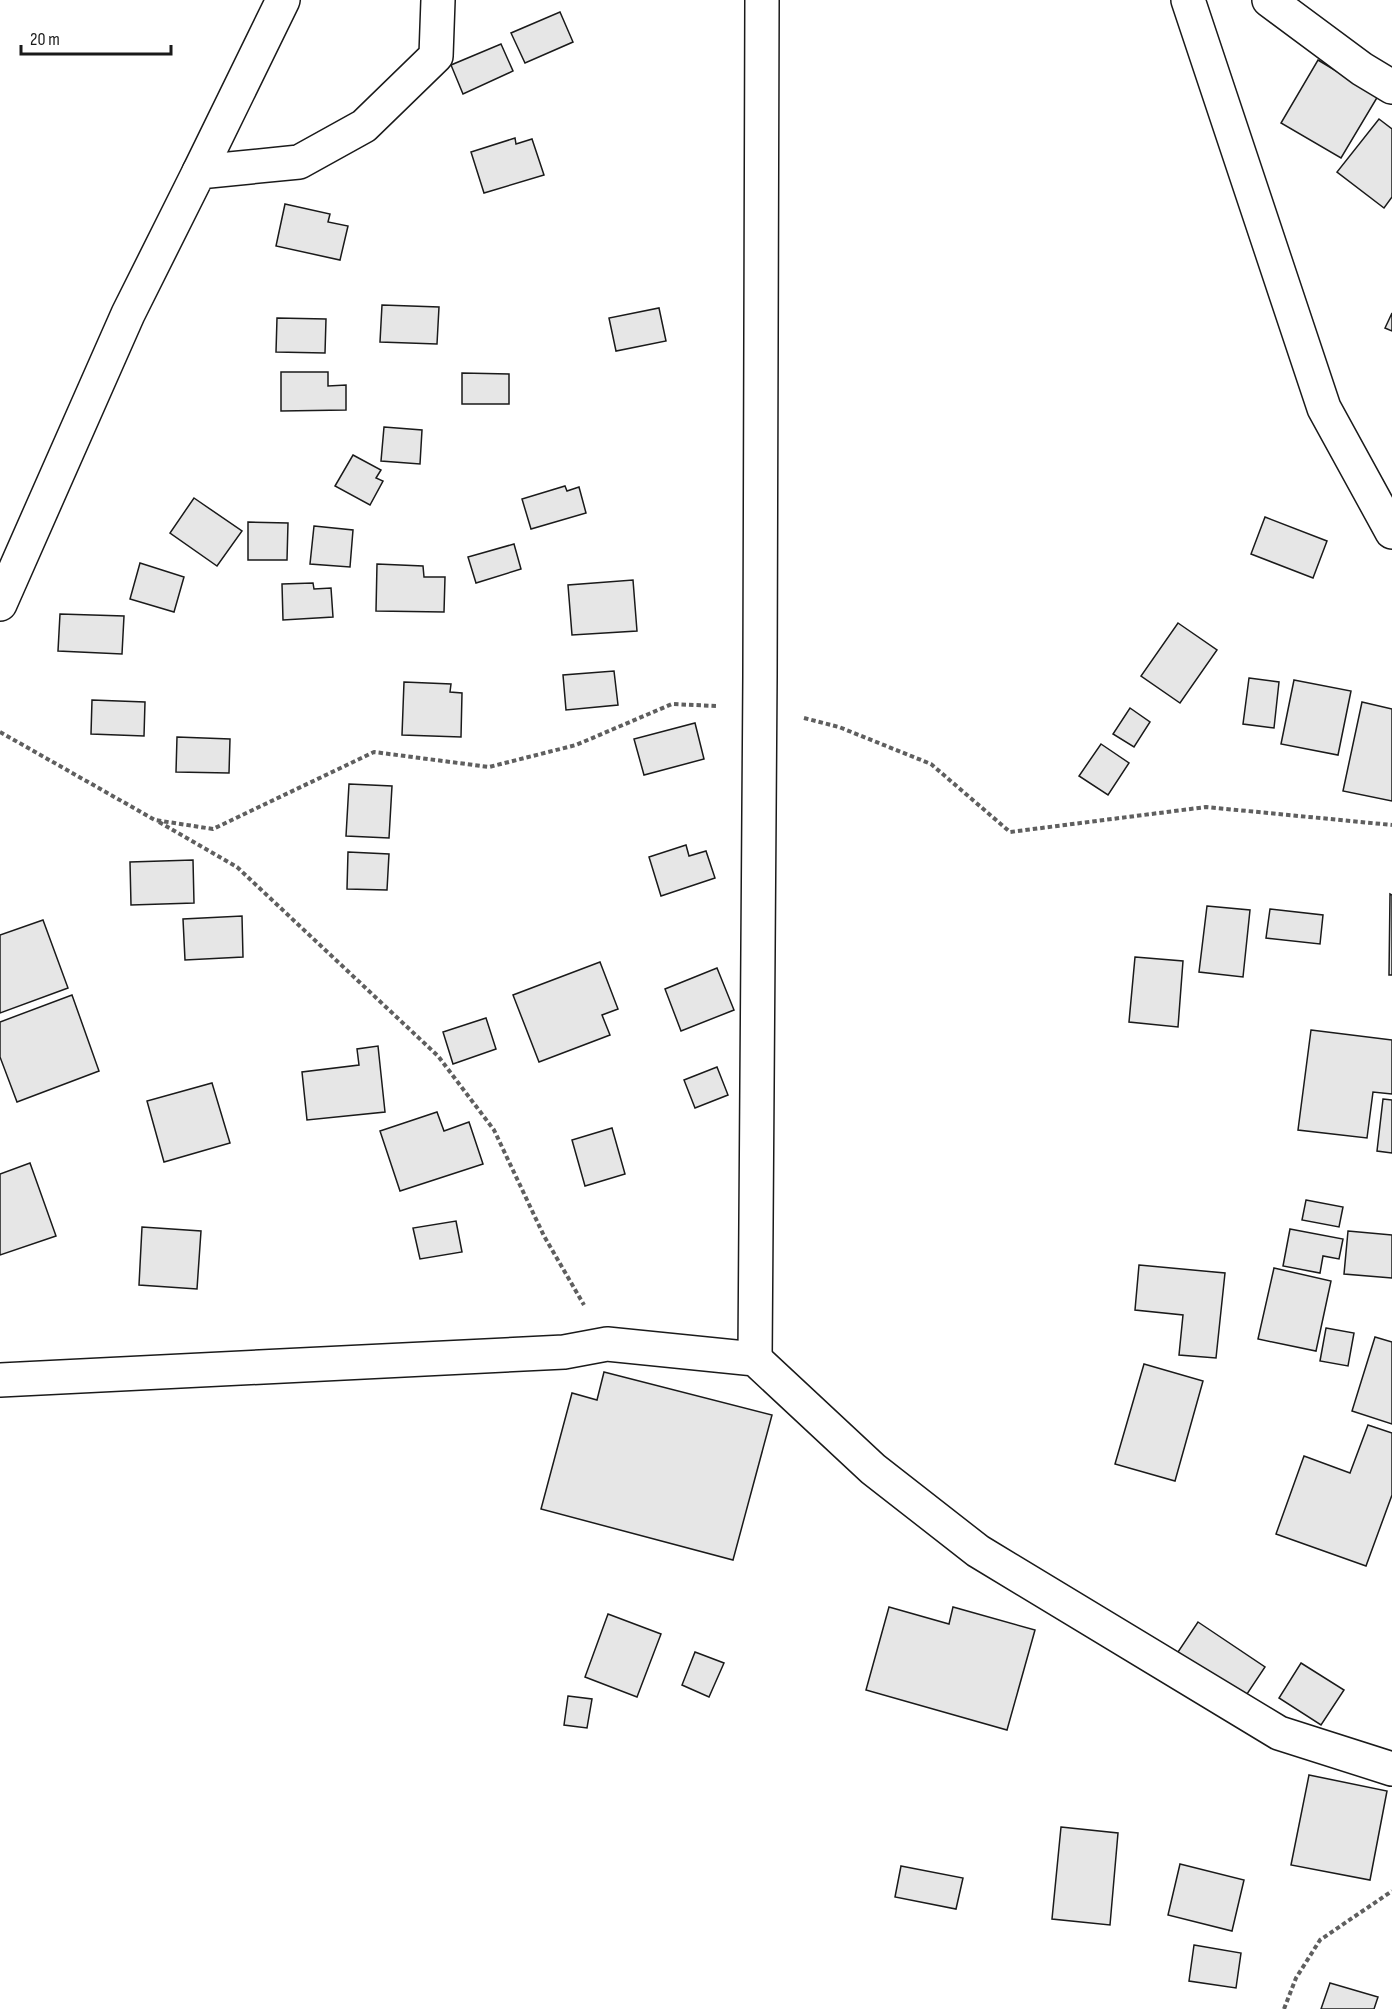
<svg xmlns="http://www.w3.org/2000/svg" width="1392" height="2009" viewBox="0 0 1392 2009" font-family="'Sofia Sans Condensed',sans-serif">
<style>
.building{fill:#e6e6e6;stroke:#1a1a1a;stroke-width:1.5}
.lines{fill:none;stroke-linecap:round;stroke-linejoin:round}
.street-casing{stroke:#1a1a1a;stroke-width:36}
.secondary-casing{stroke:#1a1a1a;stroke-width:36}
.path{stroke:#5f5f5f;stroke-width:4;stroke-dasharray:4.5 3;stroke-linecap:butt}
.street{stroke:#fff;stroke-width:33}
.secondary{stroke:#fff;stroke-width:33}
</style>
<rect width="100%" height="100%" fill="#fff"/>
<!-- building -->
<g class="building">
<polygon points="560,12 573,42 525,63 511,33"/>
<polygon points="501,44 513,71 463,94 451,65"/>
<polygon points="1318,60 1378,96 1341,158 1281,123"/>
<polygon points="1379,119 1392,129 1392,197 1384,208 1337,172"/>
<polygon points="515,138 516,144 532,139 544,175 484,193 471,152"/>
<polygon points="285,204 330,214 328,222 348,226 340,260 276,246"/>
<polygon points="382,305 439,307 437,344 380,342"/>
<polygon points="659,308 666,341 616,351 609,318"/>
<polygon points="1392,313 1392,331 1385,328"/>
<polygon points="277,318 326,319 325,353 276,352"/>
<polygon points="281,372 328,372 328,386 346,385 346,410 281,411"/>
<polygon points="462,373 509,374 509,404 462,404"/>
<polygon points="384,427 422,430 420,464 381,461"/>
<polygon points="353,455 381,470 376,478 383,481 370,505 335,486"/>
<polygon points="565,486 567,491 579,487 586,513 531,529 522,499"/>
<polygon points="194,498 242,531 217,566 170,533"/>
<polygon points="1265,517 1327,541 1313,578 1251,554"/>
<polygon points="248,522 288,523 287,560 248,560"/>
<polygon points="314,526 353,530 350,567 310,564"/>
<polygon points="514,544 521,569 476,583 468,557"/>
<polygon points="140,563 184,577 174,612 130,599"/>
<polygon points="377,564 423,566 424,577 445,577 444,612 376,611"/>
<polygon points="633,580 637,631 572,635 568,585"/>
<polygon points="313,583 314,589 331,588 333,617 283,620 282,584"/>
<polygon points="60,614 124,616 122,654 58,651"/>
<polygon points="1178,623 1217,650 1180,703 1141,676"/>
<polygon points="614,671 618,705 566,710 563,675"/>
<polygon points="1249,678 1279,682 1274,728 1243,724"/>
<polygon points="1294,680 1351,691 1338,755 1281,744"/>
<polygon points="404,682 451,684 450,692 462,693 461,737 402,735"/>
<polygon points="92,700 145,702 144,736 91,734"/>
<polygon points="1362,702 1392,709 1392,801 1343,791"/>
<polygon points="1130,708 1150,722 1134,747 1113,734"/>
<polygon points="695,723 704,759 644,775 634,739"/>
<polygon points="177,737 230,739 229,773 176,772"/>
<polygon points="1101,744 1129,763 1108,795 1079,776"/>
<polygon points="349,784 392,786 389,838 346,836"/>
<polygon points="686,845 689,856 706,851 715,878 661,896 649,857"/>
<polygon points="348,852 389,854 387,890 347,889"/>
<polygon points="193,860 194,903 131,905 130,862"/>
<polygon points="1390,894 1392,895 1392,975 1389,975"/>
<polygon points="1207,906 1250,910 1243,977 1199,972"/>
<polygon points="1270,909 1323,915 1320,944 1266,938"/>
<polygon points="242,916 243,957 185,960 183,919"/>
<polygon points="43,920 68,988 0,1013 0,935"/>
<polygon points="1135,957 1183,961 1178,1027 1129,1022"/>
<polygon points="600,962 618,1009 602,1015 610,1035 539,1062 513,995"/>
<polygon points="717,968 734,1010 681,1031 665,989"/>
<polygon points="72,995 99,1071 17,1102 0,1057 0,1022"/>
<polygon points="486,1018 496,1049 453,1064 443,1032"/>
<polygon points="1311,1030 1392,1040 1392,1094 1373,1092 1367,1138 1298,1130"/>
<polygon points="378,1046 385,1112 307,1120 302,1072 359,1065 357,1049"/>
<polygon points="717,1067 728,1095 695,1108 684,1080"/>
<polygon points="212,1083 230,1143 164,1162 147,1101"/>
<polygon points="1383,1099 1392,1100 1392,1153 1377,1151"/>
<polygon points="437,1112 444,1131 469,1122 483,1164 400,1191 380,1131"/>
<polygon points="612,1128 625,1174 585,1186 572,1140"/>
<polygon points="30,1163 56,1236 0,1255 0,1174"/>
<polygon points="1306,1200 1343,1207 1339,1227 1302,1220"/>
<polygon points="456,1221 462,1252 420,1259 413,1228"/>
<polygon points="142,1227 201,1231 197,1289 139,1285"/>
<polygon points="1290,1229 1343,1239 1339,1259 1323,1256 1320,1273 1283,1266"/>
<polygon points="1348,1231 1392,1235 1392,1278 1344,1274"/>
<polygon points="1139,1265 1225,1273 1216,1358 1179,1355 1183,1315 1135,1310"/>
<polygon points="1274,1268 1331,1281 1316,1351 1258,1339"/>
<polygon points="1326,1328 1354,1333 1348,1366 1320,1361"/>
<polygon points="1375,1337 1392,1342 1392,1424 1352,1411"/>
<polygon points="1144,1364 1203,1381 1175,1481 1115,1464"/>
<polygon points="604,1372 772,1415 733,1560 541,1509 572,1393 597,1400"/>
<polygon points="1368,1425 1392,1433 1392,1495 1366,1566 1276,1534 1304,1456 1350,1473"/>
<polygon points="889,1607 949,1624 953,1607 1035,1630 1007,1730 866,1690"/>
<polygon points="608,1614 661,1634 637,1697 585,1677"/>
<polygon points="1198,1622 1265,1667 1243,1700 1176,1655"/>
<polygon points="695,1652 724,1663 709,1697 682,1685"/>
<polygon points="1301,1663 1344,1690 1321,1725 1279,1698"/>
<polygon points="568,1696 592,1699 587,1728 564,1725"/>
<polygon points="1309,1775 1387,1791 1370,1880 1291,1865"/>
<polygon points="1061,1827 1118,1833 1110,1925 1052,1919"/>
<polygon points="1180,1864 1244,1880 1232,1931 1168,1915"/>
<polygon points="901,1866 963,1878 956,1909 895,1897"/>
<polygon points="1194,1945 1241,1953 1236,1988 1189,1981"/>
<polygon points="1330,1983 1378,1997 1374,2009 1321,2009"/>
</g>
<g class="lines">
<!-- street casing -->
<g class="street-casing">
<g id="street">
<polyline points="1269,0 1362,69 1392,87"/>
<polyline points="199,172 283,0"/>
<polyline points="0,604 128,314 199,172 299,162 364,126 436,56 438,0"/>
<polyline points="755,1359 760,676 762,0"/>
</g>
</g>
<!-- secondary casing -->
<g class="secondary-casing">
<g id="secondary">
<polyline points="1188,0 1324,408 1392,532"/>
<polyline points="0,1380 564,1352 607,1344 755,1359 873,1469 978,1551 1279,1733 1392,1769"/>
</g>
</g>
<!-- path -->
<g class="path">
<polyline points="804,718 839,727 931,764 1010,832 1206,807 1392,825"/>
<polyline points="0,732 155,820 213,829 374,752 489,767 576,745 672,704 716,706"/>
<polyline points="159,822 237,867 438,1056 494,1130 544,1236 584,1305"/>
<polyline points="1284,2009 1296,1978 1320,1940 1392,1891"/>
</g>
<!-- street -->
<use href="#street" class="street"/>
<!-- secondary -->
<use href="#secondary" class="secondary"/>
</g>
<!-- scale -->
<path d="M21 45v9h150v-9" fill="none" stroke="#1a1a1a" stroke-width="3"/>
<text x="30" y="45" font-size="18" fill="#1a1a1a" stroke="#ffffff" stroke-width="4.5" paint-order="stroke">20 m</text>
</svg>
